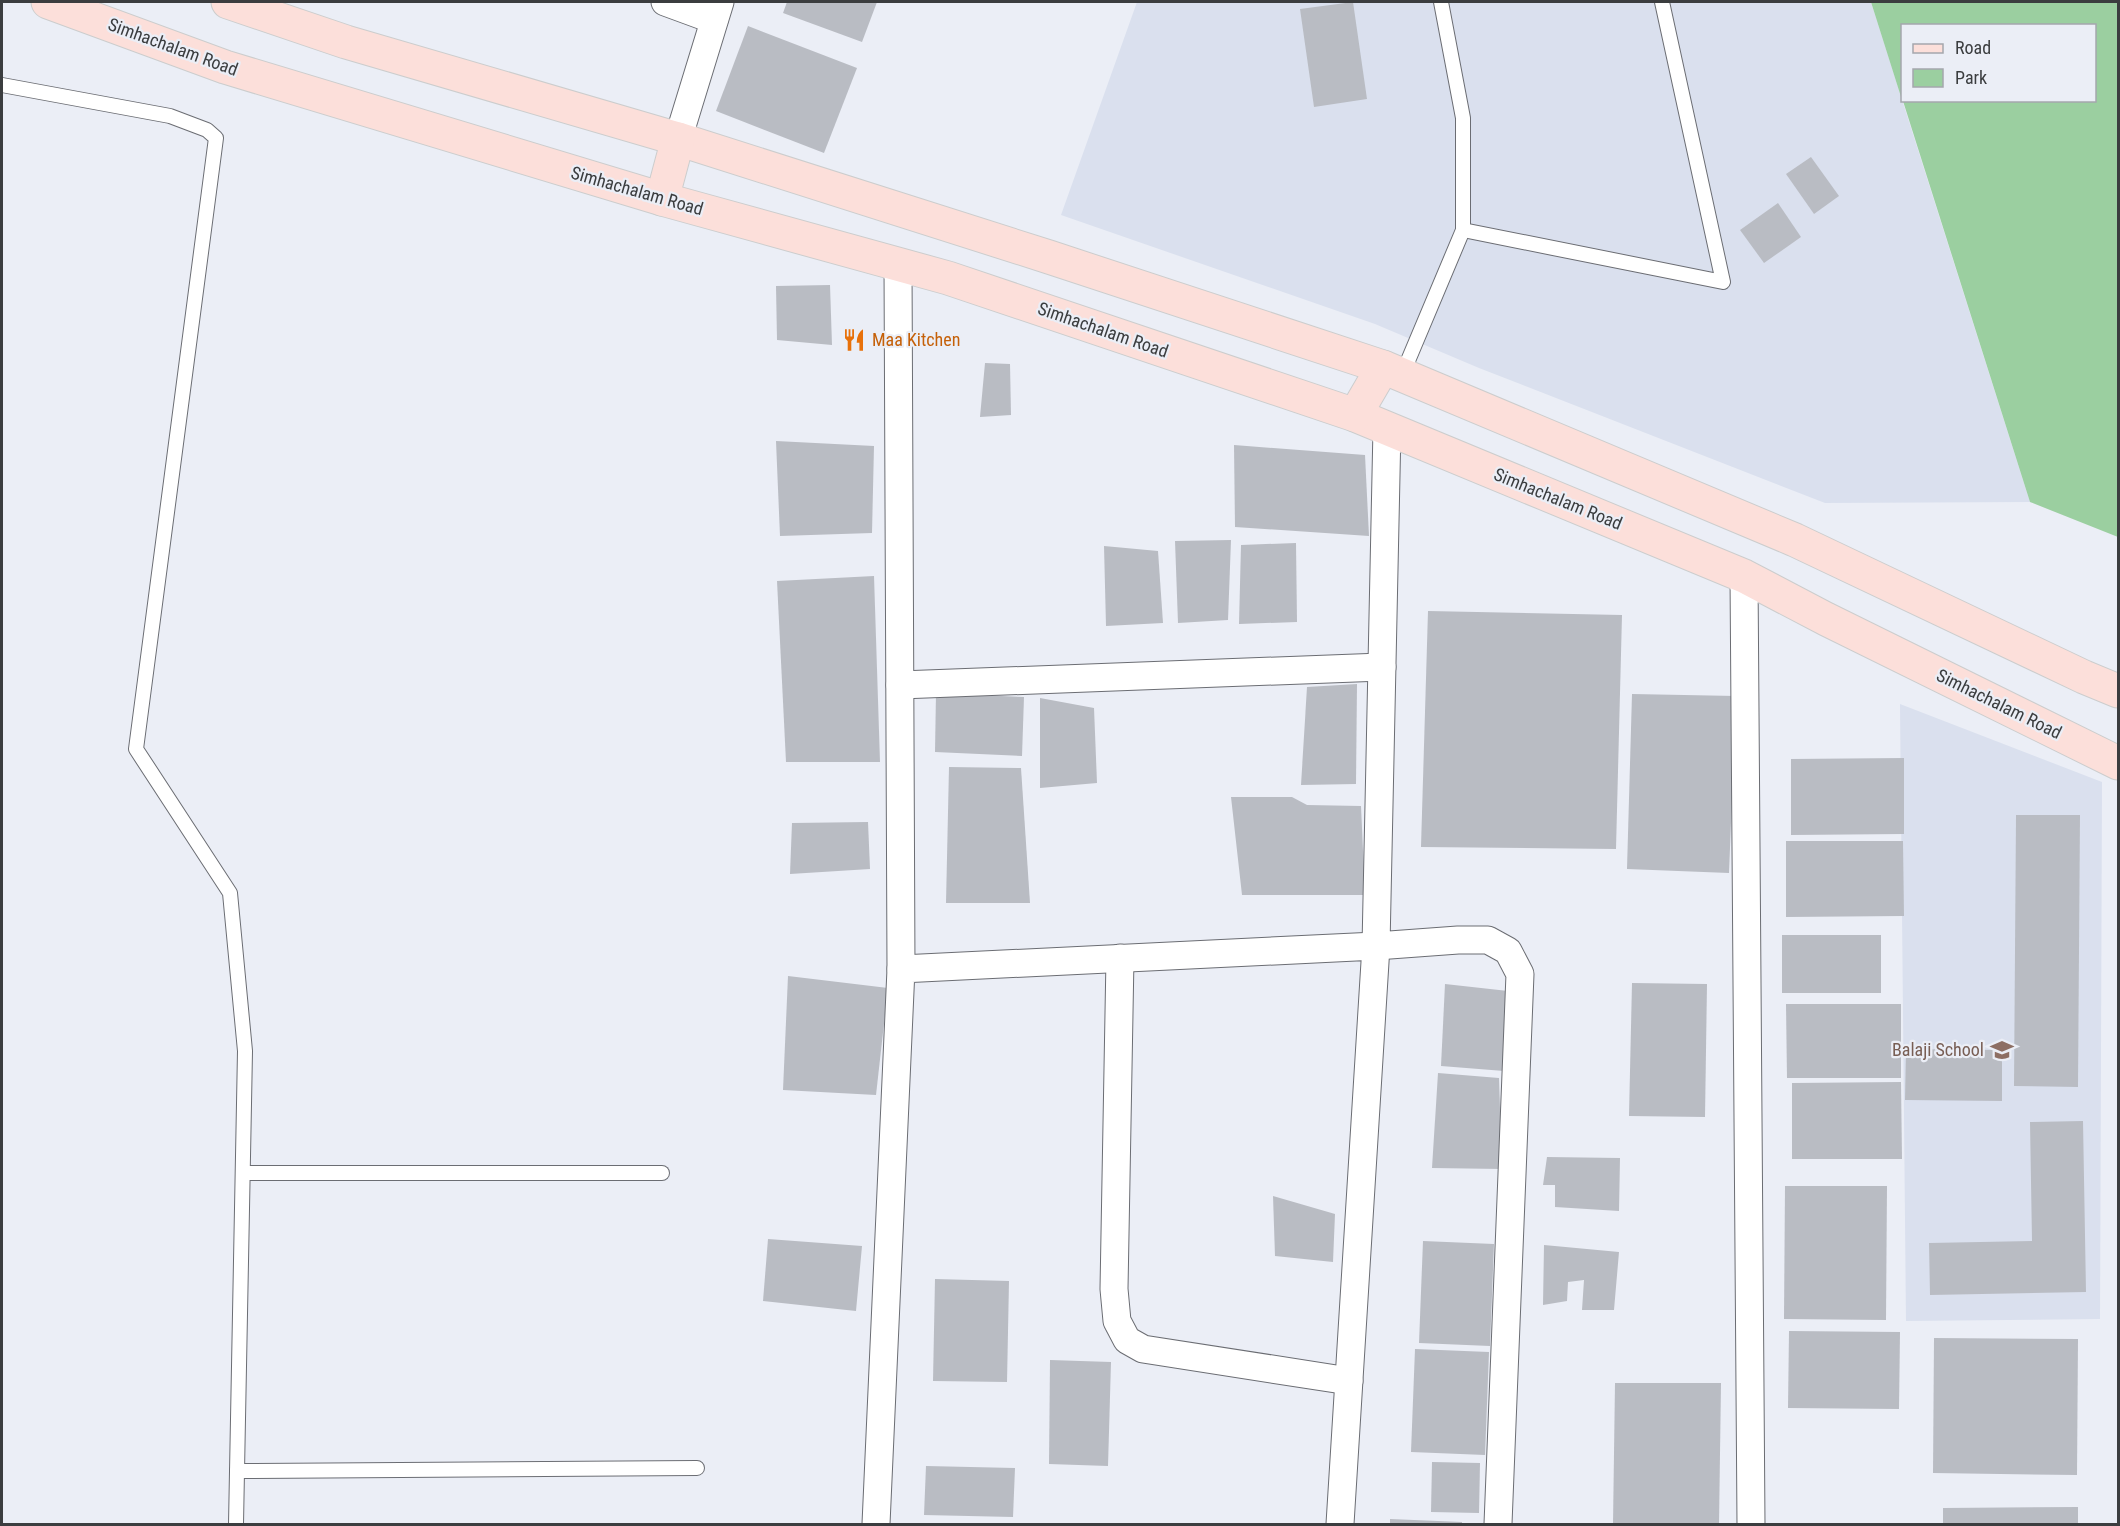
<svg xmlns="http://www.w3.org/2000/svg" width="2120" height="1526" viewBox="0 0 2120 1526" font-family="'Roboto Condensed',sans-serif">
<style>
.built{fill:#dae0ee}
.green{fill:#9bcfa0}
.building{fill:#b9bcc3}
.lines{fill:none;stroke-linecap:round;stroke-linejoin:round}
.service-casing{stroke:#6b6d73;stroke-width:16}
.minor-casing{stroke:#6b6d73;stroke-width:29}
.primary-casing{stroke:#cccdcd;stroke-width:35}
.service{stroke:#fff;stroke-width:14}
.minor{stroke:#fff;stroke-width:27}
.primary{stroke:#fcdfda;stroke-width:33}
.labels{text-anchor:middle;stroke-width:4.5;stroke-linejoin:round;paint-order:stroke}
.street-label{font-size:18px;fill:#3b3d3f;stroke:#ebeef6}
.food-label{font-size:18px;fill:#c56008;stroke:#ebeef6;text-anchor:start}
.education-label{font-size:18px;fill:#785e54;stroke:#ebeef6;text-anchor:end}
</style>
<rect width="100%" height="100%" fill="#ebeef6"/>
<!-- built -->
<g class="built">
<polygon points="1137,2 1871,2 2030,502 1825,503 1479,368 1375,324 1061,215"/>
<polygon points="1900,704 2102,782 2100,1319 1906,1321"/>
</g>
<!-- green -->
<polygon class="green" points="1871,2 2118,2 2118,537 2030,502 1903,101 2094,100 2094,26 1902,26 1902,100"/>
<!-- building -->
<g class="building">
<polygon points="787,2 877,2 862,42 783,13"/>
<polygon points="1353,2 1367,99 1314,107 1300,9"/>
<polygon points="748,26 857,68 824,153 716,111"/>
<polygon points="1811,157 1839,196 1814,214 1786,174"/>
<polygon points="1778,203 1801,237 1764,263 1740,230"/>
<polygon points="830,285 832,345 777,340 776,286"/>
<polygon points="985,363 1010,364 1011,415 980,417"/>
<polygon points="776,441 874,446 872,533 780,536"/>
<polygon points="1234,445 1365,455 1369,536 1235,527"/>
<polygon points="1231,540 1228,620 1178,623 1175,541"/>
<polygon points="1296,543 1297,622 1239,624 1241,545"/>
<polygon points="1104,546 1158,551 1163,623 1106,626"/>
<polygon points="874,576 880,762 786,762 777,581"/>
<polygon points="1428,611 1622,615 1616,849 1421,847"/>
<polygon points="1357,684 1356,784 1301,785 1307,687"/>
<polygon points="936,693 1024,697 1022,756 935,752"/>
<polygon points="1632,694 1736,696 1729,873 1627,869"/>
<polygon points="1040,698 1094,708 1097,783 1040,788"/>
<polygon points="1904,758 1904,834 1791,835 1791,759"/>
<polygon points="949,767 1021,768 1030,903 946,903"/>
<polygon points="1231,797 1292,797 1307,805 1361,806 1365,895 1242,895"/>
<polygon points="2016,815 2080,815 2078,1087 2014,1086"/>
<polygon points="868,822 870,869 790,874 792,823"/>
<polygon points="1786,841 1903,841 1904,916 1786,917"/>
<rect x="1782" y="935" width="99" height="58"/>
<polygon points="788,976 888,988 876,1095 783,1090"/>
<polygon points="1632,983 1707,984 1705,1117 1629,1116"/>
<polygon points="1445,984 1508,991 1504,1071 1441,1066"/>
<polygon points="1786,1004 1901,1004 1901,1078 1787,1078"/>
<polygon points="1906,1049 2002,1050 2002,1101 1905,1100"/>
<polygon points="1438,1073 1499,1078 1502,1169 1432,1168"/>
<polygon points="1901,1082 1902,1159 1792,1159 1792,1083"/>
<polygon points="2083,1121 2086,1292 1930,1295 1929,1243 2032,1241 2030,1122"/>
<polygon points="1547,1157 1620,1158 1619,1211 1555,1207 1555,1185 1543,1185"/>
<polygon points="1785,1186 1887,1186 1886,1320 1784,1319"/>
<polygon points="1273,1196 1335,1214 1333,1262 1275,1256"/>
<polygon points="768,1239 862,1246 856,1311 763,1301"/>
<polygon points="1423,1241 1494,1244 1490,1346 1419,1343"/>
<polygon points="1544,1245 1619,1252 1614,1310 1582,1310 1584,1280 1568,1282 1567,1301 1543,1305"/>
<polygon points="935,1279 1009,1281 1007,1382 933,1381"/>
<polygon points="1789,1331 1900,1332 1899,1409 1788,1408"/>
<polygon points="1934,1338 2078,1339 2077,1475 1933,1473"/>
<polygon points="1415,1349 1489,1352 1485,1455 1411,1452"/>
<polygon points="1050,1360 1111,1362 1108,1466 1049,1464"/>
<polygon points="1615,1383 1721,1383 1719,1524 1613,1524"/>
<polygon points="1432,1462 1480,1463 1479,1513 1431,1512"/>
<polygon points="926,1466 1015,1468 1013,1517 924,1515"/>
<polygon points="2078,1507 2078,1524 1943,1524 1943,1508"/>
<polygon points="1390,1519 1462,1522 1462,1524 1390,1524"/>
</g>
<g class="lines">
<!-- service casing -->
<g class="service-casing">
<g id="service">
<polyline points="2,85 170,116 207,130 216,138 136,749 230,893 245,1051 236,1524"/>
<polyline points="1463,230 1723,282 1662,2"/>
<polyline points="1402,375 1463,230 1463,118 1441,2"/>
<polyline points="244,1173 662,1173"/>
<polyline points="237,1471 697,1468"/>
</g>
</g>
<!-- minor casing -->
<g class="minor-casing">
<g id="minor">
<polyline points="665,2 714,20"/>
<polyline points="678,139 720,2"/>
<polyline points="898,264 901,969"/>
<polyline points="1387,428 1376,946 1458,940 1488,940 1508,951 1520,974 1498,1524"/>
<polyline points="1744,576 1751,1524"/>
<polyline points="900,685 1382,667"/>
<polyline points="1120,958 1114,1289 1117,1321 1127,1340 1143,1349 1349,1381"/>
<polyline points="876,1524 901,969 1376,946 1340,1524"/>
</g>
</g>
<!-- primary casing -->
<g class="primary-casing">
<g id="primary">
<polyline points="48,2 225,67 662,199 948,278 1355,415 1744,576 1826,619 2118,763"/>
<polyline points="228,2 346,42 678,139 1049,257 1383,367 1795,540 2084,677 2118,691"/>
<polyline points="662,199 678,139"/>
<polyline points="1355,415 1383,367"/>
</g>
</g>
<!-- service -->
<use href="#service" class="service"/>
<!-- minor -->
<use href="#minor" class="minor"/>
<!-- primary -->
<use href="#primary" class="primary"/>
</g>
<!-- icons -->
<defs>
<g id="restaurant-bare" transform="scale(1.8)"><path d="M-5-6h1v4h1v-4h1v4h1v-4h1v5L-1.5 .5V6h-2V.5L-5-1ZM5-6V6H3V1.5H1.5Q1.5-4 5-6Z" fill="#e8710a" stroke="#ebeef6" stroke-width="2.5" paint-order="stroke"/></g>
<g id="school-bare" transform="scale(1.8)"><path d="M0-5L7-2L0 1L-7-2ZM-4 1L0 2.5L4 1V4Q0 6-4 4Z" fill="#8d6e63" stroke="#ebeef6" stroke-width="2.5" paint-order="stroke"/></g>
</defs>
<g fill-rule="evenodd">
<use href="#restaurant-bare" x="854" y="340"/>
<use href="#school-bare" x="2002" y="1050"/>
</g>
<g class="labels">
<!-- street labels -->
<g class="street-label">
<text transform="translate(173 47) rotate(20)" y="6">Simhachalam Road</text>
<text transform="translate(637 191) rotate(16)" y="6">Simhachalam Road</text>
<text transform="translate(1103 330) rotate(19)" y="6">Simhachalam Road</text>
<text transform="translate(1558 499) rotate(22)" y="6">Simhachalam Road</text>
<text transform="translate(1999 704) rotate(26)" y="6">Simhachalam Road</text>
</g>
<!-- food labels -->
<g class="food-label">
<text x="872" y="346">Maa Kitchen</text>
</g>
<!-- education labels -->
<g class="education-label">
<text x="1984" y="1056">Balaji School</text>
</g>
</g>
<!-- border -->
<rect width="2120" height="1526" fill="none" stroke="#3b3d3f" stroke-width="6"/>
<!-- legend -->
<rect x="1901" y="24" width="195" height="78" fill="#ebeef6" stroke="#a5a7ad" stroke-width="1.5"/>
<rect x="1913" y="44" width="30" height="9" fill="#fcdfda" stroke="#a5a7ad" stroke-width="1.5"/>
<text x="1955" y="54" font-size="18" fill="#3b3d3f">Road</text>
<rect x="1913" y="69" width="30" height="18" fill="#9bcfa0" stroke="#a5a7ad" stroke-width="1.5"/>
<text x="1955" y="84" font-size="18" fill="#3b3d3f">Park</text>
</svg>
